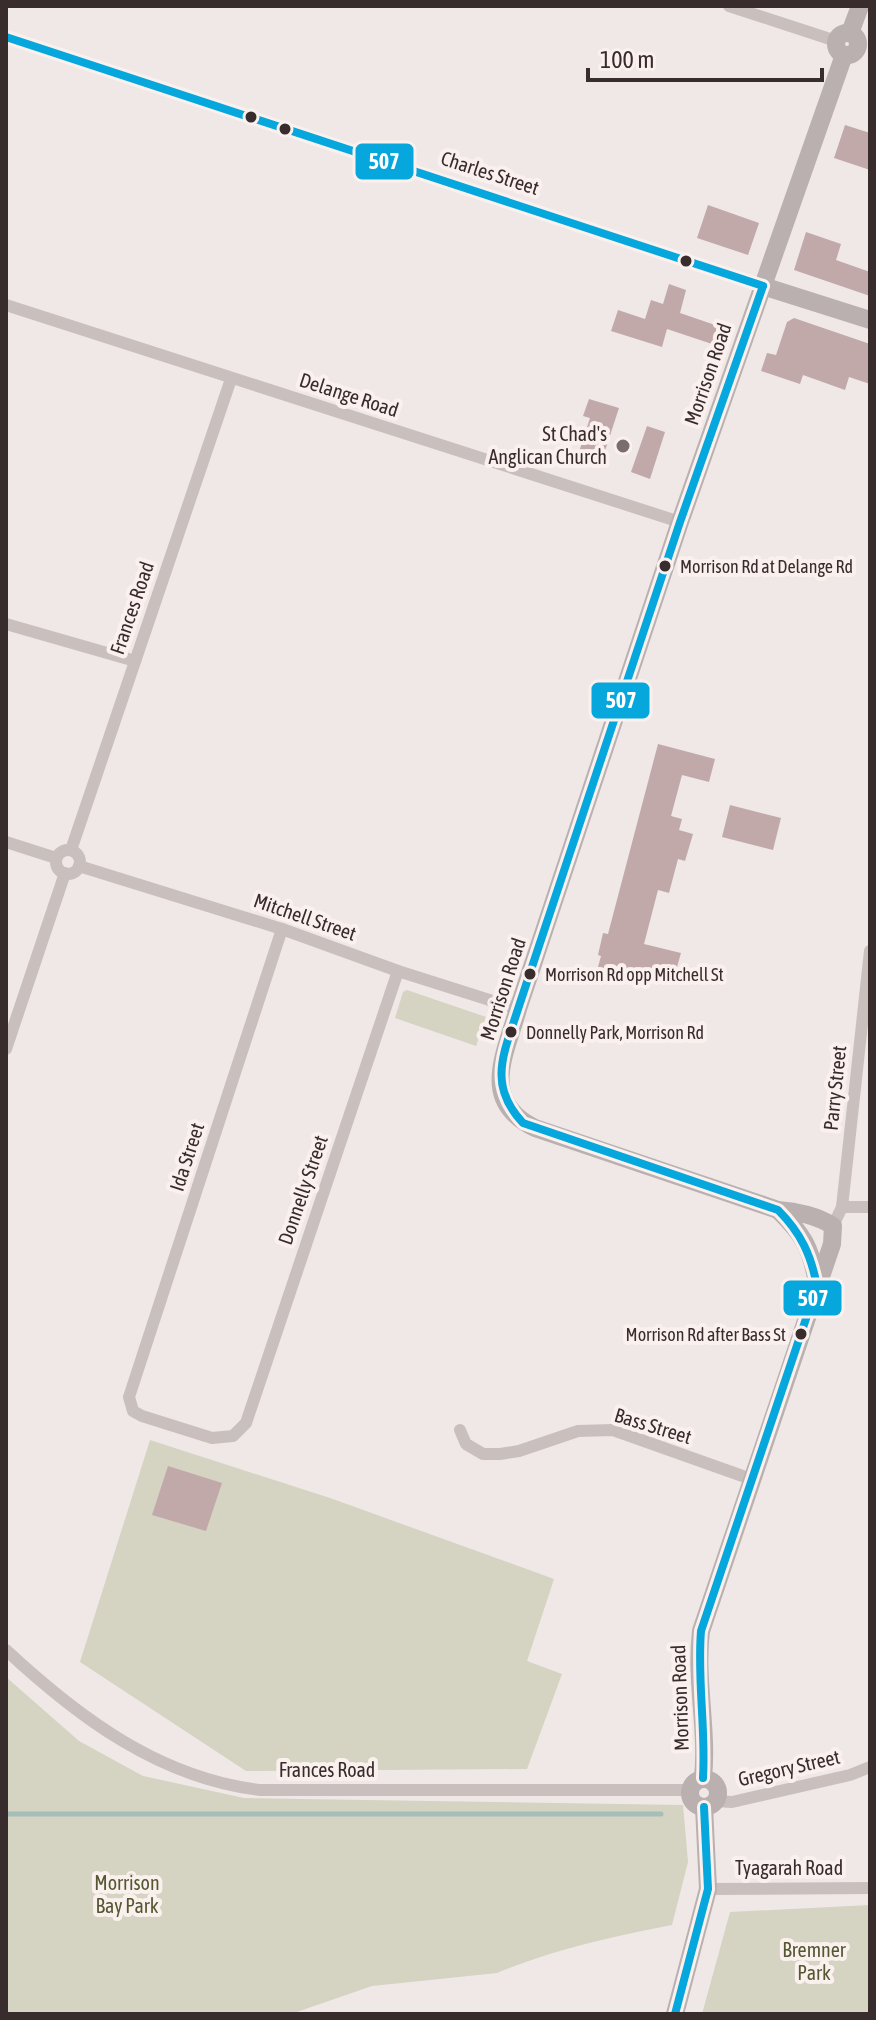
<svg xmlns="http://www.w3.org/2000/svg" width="876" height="2020" viewBox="0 0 876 2020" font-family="'Asap Condensed',sans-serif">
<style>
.green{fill:#d5d3c1}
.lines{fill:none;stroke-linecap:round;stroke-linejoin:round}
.stream{stroke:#a3bfb7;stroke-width:5}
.building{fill:#c1a9aa}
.street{stroke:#c9c0be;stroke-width:12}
.secondary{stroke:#b9b0af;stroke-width:18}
.bus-1-casing{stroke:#faf1ee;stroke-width:14}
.bus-1{stroke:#06a7dc;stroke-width:8}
.bus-dot{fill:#392c2c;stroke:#faf1ee;stroke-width:3}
.poi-dot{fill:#796e6d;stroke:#faf1ee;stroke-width:3}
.labels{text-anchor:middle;stroke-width:8;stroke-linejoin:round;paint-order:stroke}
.bus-label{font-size:18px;fill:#392c2c;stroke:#faf1ee;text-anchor:start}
.street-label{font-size:20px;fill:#392c2c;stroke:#faf1ee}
.poi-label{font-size:20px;fill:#392c2c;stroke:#faf1ee;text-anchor:end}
.park-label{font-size:20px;fill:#545731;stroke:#faf1ee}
.line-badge{stroke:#faf1ee;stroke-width:3}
.badge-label{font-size:22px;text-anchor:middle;font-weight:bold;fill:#fff}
</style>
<rect width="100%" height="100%" fill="#efe8e6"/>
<!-- green -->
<g class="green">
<polygon points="407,990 486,1017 476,1046 395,1018 403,992"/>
<polygon points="150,1440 330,1498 554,1579 527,1661 562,1674 527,1769 246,1771 80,1662"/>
<path d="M6,1677L79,1741L143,1776L244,1798L683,1805L688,1862L672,1925C614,1936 552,1950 497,1973L372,1986L291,2014H6Z"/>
<polygon points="870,1905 870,2014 702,2014 730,1912"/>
</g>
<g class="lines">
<!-- stream -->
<polyline class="stream" points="6,1814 661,1814"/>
</g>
<!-- building -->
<g class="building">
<polygon points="845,125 870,133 870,170 834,158"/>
<polygon points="708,205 759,223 748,255 697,238"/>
<polygon points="806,232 841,244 836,260 870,272 870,296 794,270"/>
<polygon points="669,284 686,290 680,313 718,326 712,344 667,329 662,347 611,331 618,310 645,319 651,300 663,304"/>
<polygon points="794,318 870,344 870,384 849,377 845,390 803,375 800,384 761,371 767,353 776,355 787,322"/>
<polygon points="589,399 619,408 601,463 578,455 590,418 583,416"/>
<polygon points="647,426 665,432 650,479 631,472"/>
<polygon points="658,744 715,759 709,782 682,775 671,816 682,819 679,830 693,834 685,861 678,859 669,893 658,890 644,944 681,953 673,981 665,979 664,984 598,967 601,956 598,955 603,933 608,934"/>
<polygon points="730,805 781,818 773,850 722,837"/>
<polygon points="168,1466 222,1483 206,1531 152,1515"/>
</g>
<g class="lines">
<!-- street -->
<g class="street">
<polyline points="729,6 836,41"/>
<polyline points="6,37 763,286"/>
<polyline points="6,305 680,522"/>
<polyline points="6,624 135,661"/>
<polyline points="6,842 56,858"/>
<polyline points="71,850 231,379"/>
<circle cx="68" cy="862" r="12"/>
<polyline points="79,866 282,929 398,971 518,1009"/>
<polyline points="282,929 129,1397 133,1411 142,1416 212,1438 233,1436 246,1423 398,971"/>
<polyline points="6,1049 65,873"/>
<polyline points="842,1207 870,1207"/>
<polyline points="833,1226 842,1207 870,951"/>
<polyline points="460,1430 466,1444 483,1454 500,1454 519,1451 578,1431 613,1430 751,1479"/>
<path d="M6,1650C78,1717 159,1778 260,1790H689"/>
<polyline points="716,1801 732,1802 850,1775 870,1767"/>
<polyline points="708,1889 870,1888"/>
</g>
<!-- secondary -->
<g class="secondary">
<circle cx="847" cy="44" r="11"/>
<polyline points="850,33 860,6"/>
<polyline points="763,286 870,320"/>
<path d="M778,1210C803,1234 811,1248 817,1283"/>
<path d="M703,1778C708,1729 695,1680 701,1631L832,1244L833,1226C818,1216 796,1211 778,1210L535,1128C479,1101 505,1055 518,1009L680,522L844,55"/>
<circle cx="704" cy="1793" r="14"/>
<polyline points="675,2014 708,1889 704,1807"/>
</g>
<!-- bus-1 casing -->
<g class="bus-1-casing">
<g id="bus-1">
<polyline points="6,37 763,286"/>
<path d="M703,1778C706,1729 697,1680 701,1631L817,1286C811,1255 801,1233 778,1210L523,1123C487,1085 504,1053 518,1009L680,522L763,286"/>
<polyline points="675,2014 708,1889 704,1807"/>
</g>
</g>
<!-- bus-1 -->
<use href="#bus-1" class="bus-1"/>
</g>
<!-- markers -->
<g class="bus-dot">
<circle cx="251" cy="117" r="7"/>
<circle cx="285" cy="129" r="7"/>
<circle cx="686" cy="261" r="7"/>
<circle cx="665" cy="566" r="7"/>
<circle cx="530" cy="974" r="7"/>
<circle cx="511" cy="1032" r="7"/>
<circle cx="801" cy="1334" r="7"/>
</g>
<circle class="poi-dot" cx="623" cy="446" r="8"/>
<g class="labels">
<!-- bus labels -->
<g class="bus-label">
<text x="680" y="573">Morrison Rd at Delange Rd</text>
<text x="545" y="981">Morrison Rd opp Mitchell St</text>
<text x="526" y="1039">Donnelly Park, Morrison Rd</text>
<text x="786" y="1341" text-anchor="end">Morrison Rd after Bass St</text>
</g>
<!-- street labels -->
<g class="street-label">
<text transform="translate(490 173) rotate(18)" y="7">Charles Street</text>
<text transform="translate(708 374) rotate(-71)" y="7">Morrison Road</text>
<text transform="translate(349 395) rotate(18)" y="7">Delange Road</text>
<text transform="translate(132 608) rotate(-71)" y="7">Frances Road</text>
<text transform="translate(305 917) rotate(19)" y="7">Mitchell Street</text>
<text transform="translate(503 989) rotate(-72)" y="7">Morrison Road</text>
<text transform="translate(835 1088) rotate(-84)" y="7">Parry Street</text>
<text transform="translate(187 1157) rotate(-72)" y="7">Ida Street</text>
<text transform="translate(303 1190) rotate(-71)" y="7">Donnelly Street</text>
<text transform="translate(653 1426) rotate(17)" y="7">Bass Street</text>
<text transform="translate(680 1698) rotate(-92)" y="7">Morrison Road</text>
<text transform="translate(789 1768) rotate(-13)" y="7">Gregory Street</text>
<text x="327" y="1777">Frances Road</text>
<text x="789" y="1875">Tyagarah Road</text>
</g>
<!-- poi labels -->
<g class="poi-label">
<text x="607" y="441">St Chad's<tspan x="607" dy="23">Anglican Church</tspan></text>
</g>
<!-- park labels -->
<g class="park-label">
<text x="127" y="1890">Morrison<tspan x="127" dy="23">Bay Park</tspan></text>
<text x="814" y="1957">Bremner<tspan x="814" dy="23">Park</tspan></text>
</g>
</g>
<g class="line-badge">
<rect x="354" y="142" width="61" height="39" rx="8" fill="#06a7dc"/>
<rect x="590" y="681" width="61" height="39" rx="8" fill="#06a7dc"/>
<rect x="782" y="1279" width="61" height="38" rx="8" fill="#06a7dc"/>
</g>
<g class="badge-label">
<text x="384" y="169">507</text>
<text x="621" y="708">507</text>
<text x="813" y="1306">507</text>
</g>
<!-- border -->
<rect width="876" height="2020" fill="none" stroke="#392c2c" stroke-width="16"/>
<!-- scale -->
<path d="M588 68v12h234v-12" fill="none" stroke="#392c2c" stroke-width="4"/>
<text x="600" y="68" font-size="24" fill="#392c2c" stroke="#faf1ee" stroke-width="6" paint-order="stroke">100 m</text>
</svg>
